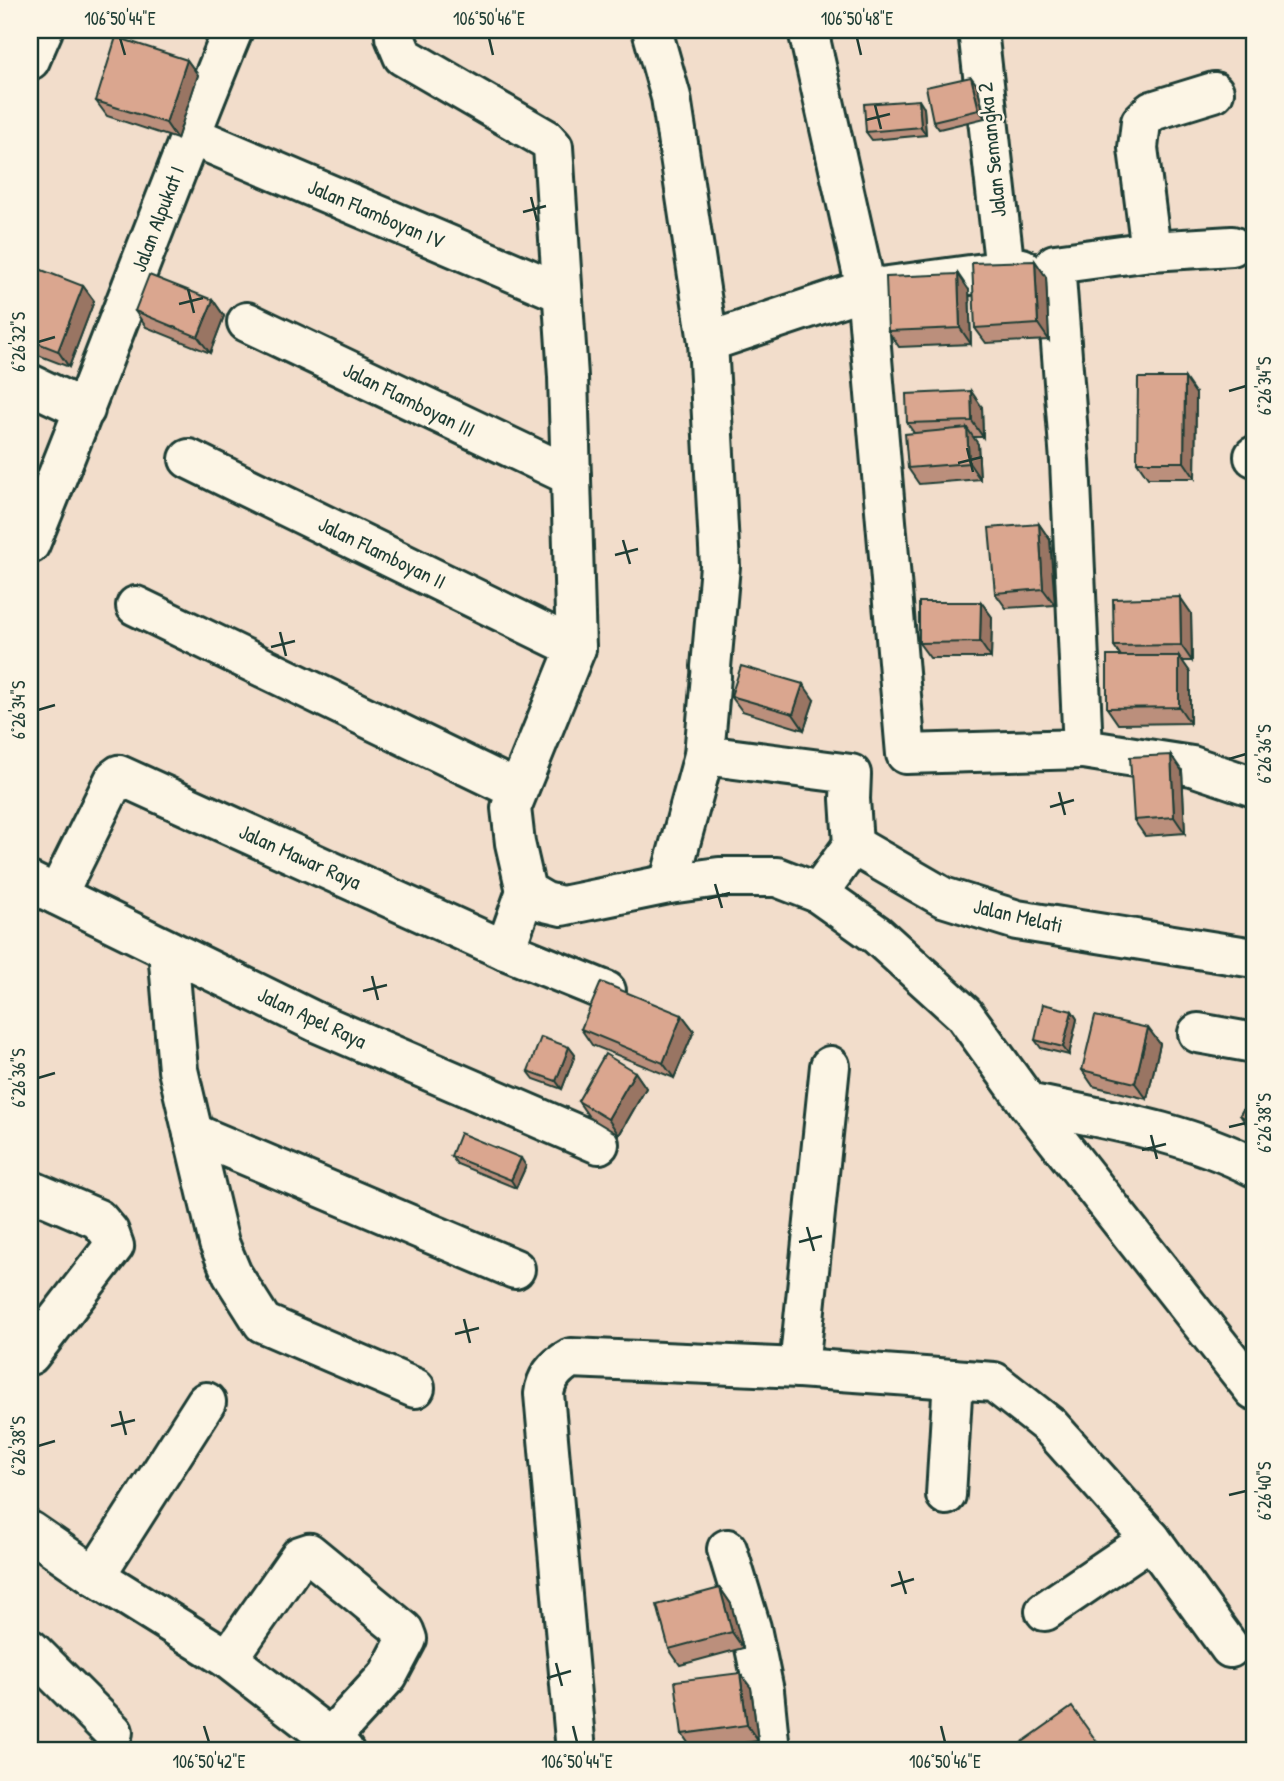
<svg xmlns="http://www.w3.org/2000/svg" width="1284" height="1781" viewBox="0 0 1284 1781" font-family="'Patrick Hand',sans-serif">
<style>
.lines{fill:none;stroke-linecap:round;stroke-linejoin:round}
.minor-casing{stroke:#1f3d34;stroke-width:44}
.minor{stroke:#fcf5e5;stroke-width:38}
.wall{fill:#bb8f7b;stroke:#1f3d34;stroke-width:2}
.shaded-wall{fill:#997464;stroke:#1f3d34;stroke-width:2}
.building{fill:#daa68f;stroke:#1f3d34;stroke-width:2}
.ticks{fill:none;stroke:#1f3d34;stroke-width:2.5}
.labels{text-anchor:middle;stroke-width:5;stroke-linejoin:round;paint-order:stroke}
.street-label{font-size:21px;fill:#1f3d34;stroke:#fcf5e5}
.neatline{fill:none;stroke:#1f3d34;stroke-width:2.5}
.ticks-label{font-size:18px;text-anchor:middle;fill:#1f3d34}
</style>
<rect width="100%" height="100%" fill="#f2ddcb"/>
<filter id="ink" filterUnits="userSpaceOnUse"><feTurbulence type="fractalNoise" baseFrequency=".0143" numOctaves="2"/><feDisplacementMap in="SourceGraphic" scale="14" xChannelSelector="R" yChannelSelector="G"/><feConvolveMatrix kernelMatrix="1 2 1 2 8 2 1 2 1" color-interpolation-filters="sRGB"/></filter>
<g filter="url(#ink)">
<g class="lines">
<!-- minor casing -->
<g class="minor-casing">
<g id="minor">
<polyline points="396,30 395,37 403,56 546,139 553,147 568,377 576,648 511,808 515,843 526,891 545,902 562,906 669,884 719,877 777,877 818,893 877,935 964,1014 1028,1103 1254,1390"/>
<polyline points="652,30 671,97 708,342 720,566 711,667"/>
<polyline points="808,30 866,289 906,754 1083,749"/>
<polyline points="978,30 1005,271"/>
<polyline points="30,60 43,30"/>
<polyline points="190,135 562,293"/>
<polyline points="1232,246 1151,251 1055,264 1070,461 1083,749 1192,766 1254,787"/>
<polyline points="1151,251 1138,148 1141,122 1152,111 1214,92"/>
<polyline points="247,322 571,476"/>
<polyline points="708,342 866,289 1022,268"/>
<polyline points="30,384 85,410"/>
<polyline points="1254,457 1254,456"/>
<polyline points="189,459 576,648"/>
<path d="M30,544C100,374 163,200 233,30"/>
<polyline points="136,606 517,790"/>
<polyline points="704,755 851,774 850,799 853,845"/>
<polyline points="30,882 318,1023 599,1144"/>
<polyline points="669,884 704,755 711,676"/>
<polyline points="818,893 853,845 943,897 1017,920 1254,958"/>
<polyline points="57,895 115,778 119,775 505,950 606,991"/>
<polyline points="168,950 178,1070 219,1243 232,1274 263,1323 415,1388"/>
<polyline points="505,950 526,891"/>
<polyline points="1198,1033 1254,1043"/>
<path d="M1028,1103C1104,1119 1184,1131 1254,1167"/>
<polyline points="193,1133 515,1269"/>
<polyline points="30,1190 98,1219 109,1232 114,1246 30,1355"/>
<polyline points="799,1368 830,1066"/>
<polyline points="946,1495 953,1379"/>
<polyline points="30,1531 95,1576 228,1659 330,1738 344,1751"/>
<polyline points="727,1549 751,1628 764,1691 770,1751"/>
<polyline points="95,1576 206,1402"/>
<polyline points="1045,1611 1151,1539"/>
<polyline points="30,1649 113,1732"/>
<polyline points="228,1659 300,1556 309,1553 404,1631 407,1639 388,1675 330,1738"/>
<path d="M576,1751L544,1394C546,1377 556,1366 571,1358L799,1368L994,1382L1050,1426L1151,1539L1230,1648"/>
</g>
</g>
<!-- minor -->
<use href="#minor" class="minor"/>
</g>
<!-- wall -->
<g class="wall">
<polygon points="187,60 198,75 177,139 107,116 96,101"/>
<polygon points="977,85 985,118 939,129 933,121"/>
<polygon points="924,108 926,135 872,140 866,132"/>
<polygon points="1035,261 1046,277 1049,340 986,343 975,328"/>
<polygon points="30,278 83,286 94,301 69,367 30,352"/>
<polygon points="969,290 971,344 899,347 888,331"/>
<polygon points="213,300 224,316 210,353 146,327 135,311"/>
<polygon points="1196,394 1195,478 1148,478 1137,462"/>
<polygon points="982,407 983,437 973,437 978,444 980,479 919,484 908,468 914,433 907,423"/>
<polygon points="1039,524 1050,540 1055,605 1006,608 995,593"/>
<polygon points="1180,597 1191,613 1192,661 1182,661 1190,672 1190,723 1118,724 1107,708 1121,656 1114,646"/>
<polygon points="981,602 992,617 991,658 930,658 919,643"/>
<polygon points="731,696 814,700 804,730 742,711"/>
<polygon points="1182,771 1185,833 1145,836 1134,820"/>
<polygon points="1072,1011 1077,1019 1069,1055 1041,1048 1035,1040"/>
<polygon points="682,1015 694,1031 674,1078 592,1045 581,1029"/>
<polygon points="1148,1028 1160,1044 1147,1099 1093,1086 1082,1070"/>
<polygon points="569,1047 575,1055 562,1089 534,1079 528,1071"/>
<polygon points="635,1072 646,1088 619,1135 589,1117 578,1101"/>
<polygon points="1254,1090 1254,1133 1251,1131 1240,1115"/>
<polygon points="451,1156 526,1166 516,1188 457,1164"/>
<polygon points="720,1588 731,1604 743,1648 680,1665 669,1649"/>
<polygon points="751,1688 758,1741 693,1750 682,1734"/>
</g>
<!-- shaded-wall -->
<g class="shaded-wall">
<polygon points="187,60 198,75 177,139 166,123"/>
<polygon points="971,77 977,85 985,118 979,110"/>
<polygon points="919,100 924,108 926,135 921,127"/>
<polygon points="1035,261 1046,277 1049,340 1038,324"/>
<polygon points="958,274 969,290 971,344 960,328"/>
<polygon points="83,286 94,301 69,367 58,351"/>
<polygon points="213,300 224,316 210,353 198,337"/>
<polygon points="1185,378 1196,394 1195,478 1184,462"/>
<polygon points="971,391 982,407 983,437 972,421"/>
<polygon points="967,428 978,444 980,479 969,463"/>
<polygon points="1039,524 1050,540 1055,605 1043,589"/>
<polygon points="1180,597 1191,613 1192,661 1181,645"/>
<polygon points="981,602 992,617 991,658 980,642"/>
<polygon points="1179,656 1190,672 1190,723 1179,707"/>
<polygon points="803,684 814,700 804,730 793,714"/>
<polygon points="1171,755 1182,771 1185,833 1174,817"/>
<polygon points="1072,1011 1077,1019 1069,1055 1063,1047"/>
<polygon points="682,1015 694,1031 674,1078 663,1063"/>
<polygon points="1148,1028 1160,1044 1147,1099 1135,1083"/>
<polygon points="569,1047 575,1055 562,1089 556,1081"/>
<polygon points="635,1072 646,1088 619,1135 608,1119"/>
<polygon points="521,1158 526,1166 516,1188 511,1180"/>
<polygon points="720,1588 731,1604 743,1648 732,1632"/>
<polygon points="740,1673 751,1688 758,1741 747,1725"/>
</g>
<!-- building -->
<g class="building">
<polygon points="116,37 187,60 166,123 96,101"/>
<polygon points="971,77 979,110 933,121 926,87"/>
<polygon points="919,100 921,127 866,132 864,104"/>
<polygon points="1035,261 1038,324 975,328 972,263"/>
<polygon points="34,267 83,286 58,351 30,340 30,278"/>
<polygon points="958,274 960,328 888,331 886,277"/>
<polygon points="149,275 213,300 198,337 135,311"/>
<polygon points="1138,378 1185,378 1184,462 1137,462"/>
<polygon points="971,391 972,421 907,423 906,394"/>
<polygon points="967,428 969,463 908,468 905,434"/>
<polygon points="1039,524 1043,589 995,593 989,528"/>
<polygon points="1180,597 1181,645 1114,646 1113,599"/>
<polygon points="919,602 981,602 980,642 919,643"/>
<polygon points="1107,656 1179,656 1179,707 1107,708"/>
<polygon points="741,666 803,684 793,714 731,696"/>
<polygon points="1171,755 1174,817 1134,820 1130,757"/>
<polygon points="601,982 682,1015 663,1063 581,1029"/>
<polygon points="1043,1004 1072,1011 1063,1047 1035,1040"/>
<polygon points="1095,1016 1148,1028 1135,1083 1082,1070"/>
<polygon points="541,1037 569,1047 556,1081 528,1071"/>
<polygon points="605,1054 635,1072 608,1119 578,1101"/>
<polygon points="1254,1090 1254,1124 1240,1115"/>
<polygon points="460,1133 521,1158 511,1180 451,1156"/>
<polygon points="720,1588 732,1632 669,1649 657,1605"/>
<polygon points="740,1673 747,1725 682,1734 675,1681"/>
<polygon points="1072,1707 1102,1749 1099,1751 1021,1751 1017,1746"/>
<polygon points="750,1744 751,1751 692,1751"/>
</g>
</g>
<!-- ticks -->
<path class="ticks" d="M120,38L125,55M489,38L493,55M857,38L861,55M875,105L881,129M866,120L890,114M531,197L537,221M523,212L546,206M188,289L194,313M179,304L203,298M38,342L55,337M1229,391L1246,386M967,448L973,472M958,463L982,457M623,540L630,564M615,555L638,549M280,632L286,656M271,647L295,641M38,710L55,705M1229,759L1246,754M1059,792L1065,815M1050,807L1074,800M715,884L722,908M707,899L730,893M372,976L378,1000M363,991L387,985M38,1078L55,1073M1229,1127L1246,1123M1151,1135L1157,1159M1142,1150L1166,1144M807,1227L814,1251M799,1242L822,1236M464,1319L470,1343M455,1334L479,1328M120,1411L126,1435M111,1426L135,1420M38,1446L55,1441M1229,1495L1246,1491M899,1571L906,1594M891,1586L914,1579M556,1663L562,1686M547,1678L571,1671M204,1726L209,1742M573,1726L577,1742M941,1726L945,1742"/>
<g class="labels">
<!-- street labels -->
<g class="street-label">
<text transform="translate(992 150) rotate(-96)" y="7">Jalan Semangka 2</text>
<text transform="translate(376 214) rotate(23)" y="7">Jalan Flamboyan IV</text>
<text transform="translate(158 219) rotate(-69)" y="7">Jalan Alpukat I</text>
<text transform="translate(409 400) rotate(26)" y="7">Jalan Flamboyan III</text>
<text transform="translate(382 553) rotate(26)" y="7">Jalan Flamboyan II</text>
<text transform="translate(300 857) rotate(24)" y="7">Jalan Mawar Raya</text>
<text transform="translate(1018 916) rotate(13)" y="7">Jalan Melati</text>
<text transform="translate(312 1018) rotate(25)" y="7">Jalan Apel Raya</text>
</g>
</g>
<!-- margin -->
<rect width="1284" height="1781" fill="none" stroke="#fcf5e5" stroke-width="77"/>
<rect x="38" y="38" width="1208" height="1704" class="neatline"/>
<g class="ticks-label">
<text x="120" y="25">106°50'44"E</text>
<text x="489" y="25">106°50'46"E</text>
<text x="857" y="25">106°50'48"E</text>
<text transform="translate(19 342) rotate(-90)" y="6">6°26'32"S</text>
<text transform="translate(1265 386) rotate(-90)" y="6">6°26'34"S</text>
<text transform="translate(19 710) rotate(-90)" y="6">6°26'34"S</text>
<text transform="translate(1265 754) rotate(-90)" y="6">6°26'36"S</text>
<text transform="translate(19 1078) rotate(-90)" y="6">6°26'36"S</text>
<text transform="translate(1265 1123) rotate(-90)" y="6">6°26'38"S</text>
<text transform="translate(19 1446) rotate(-90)" y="6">6°26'38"S</text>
<text transform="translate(1265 1491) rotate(-90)" y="6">6°26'40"S</text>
<text x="209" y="1768">106°50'42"E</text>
<text x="577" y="1768">106°50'44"E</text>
<text x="945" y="1768">106°50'46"E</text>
</g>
</svg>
